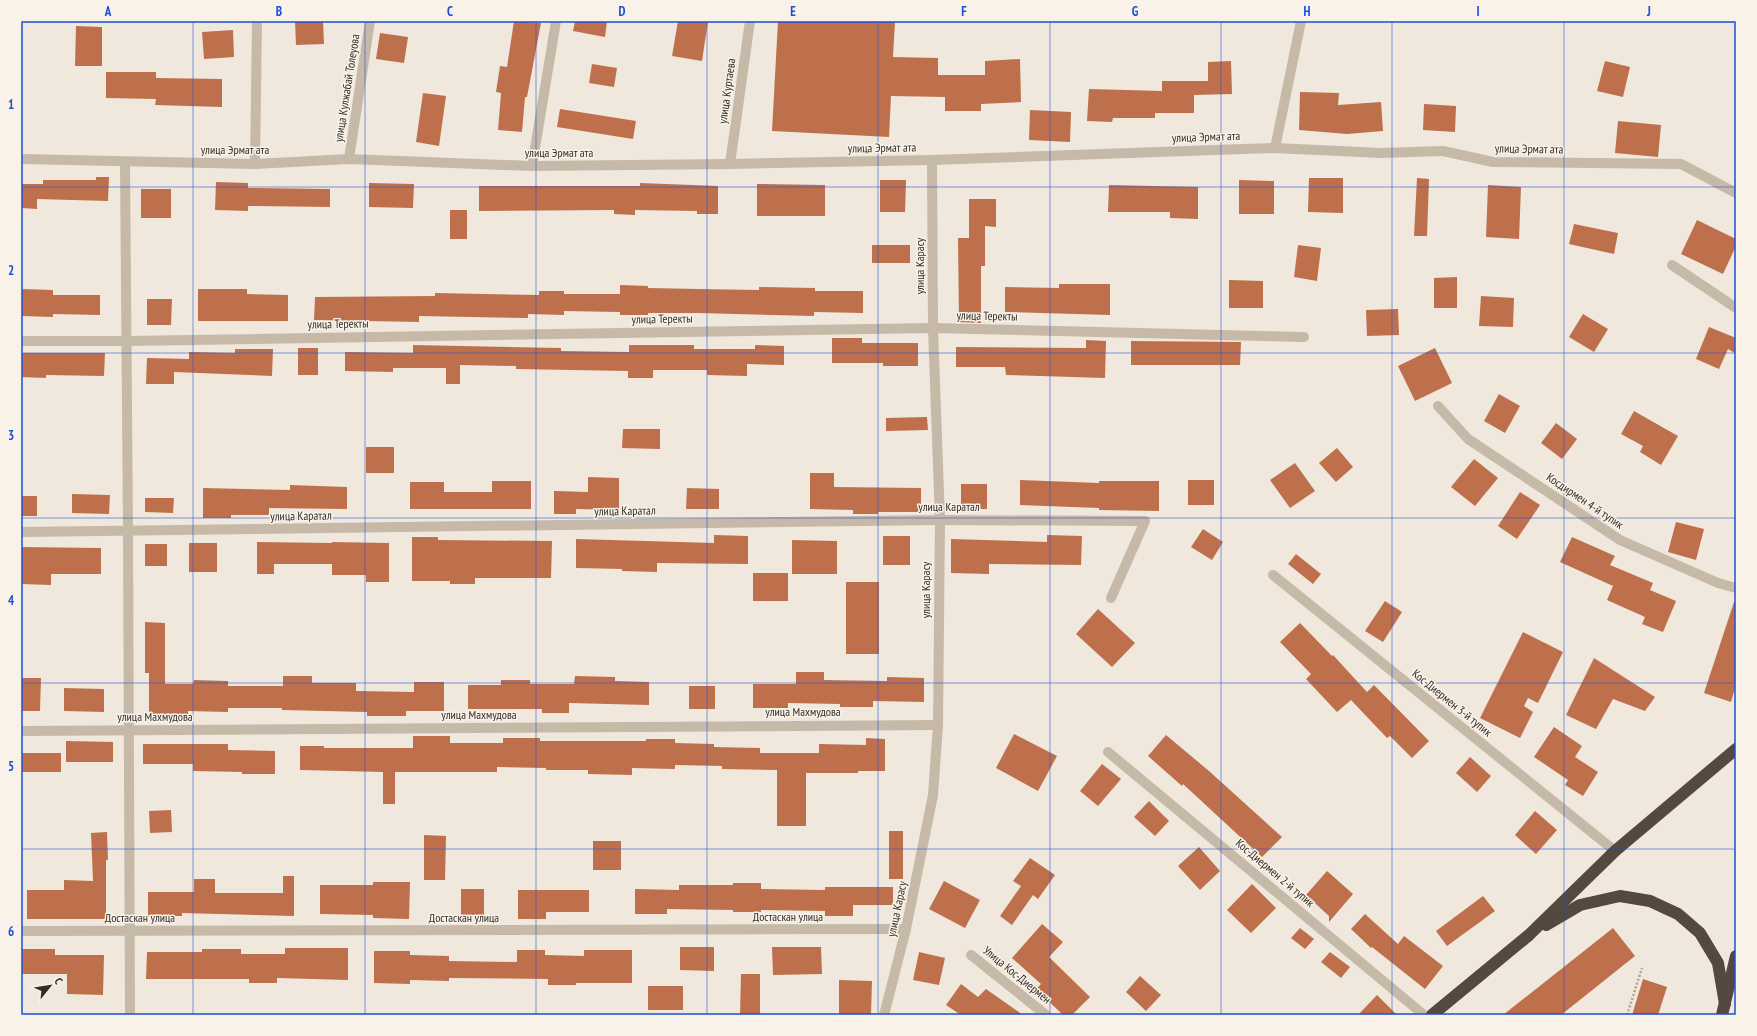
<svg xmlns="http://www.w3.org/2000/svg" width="1757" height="1036" viewBox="0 0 1757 1036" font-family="'PT Sans Narrow',sans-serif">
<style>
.building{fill:#be704c}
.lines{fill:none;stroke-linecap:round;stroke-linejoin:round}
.path{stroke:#b3a393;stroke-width:2.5;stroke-dasharray:2 2;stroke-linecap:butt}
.street{stroke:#c7b9a8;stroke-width:10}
.highway{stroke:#554840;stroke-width:12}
.grid{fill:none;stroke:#1d4ed8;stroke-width:1;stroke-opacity:0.55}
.labels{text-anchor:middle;stroke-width:3;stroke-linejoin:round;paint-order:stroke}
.street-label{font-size:12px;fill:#352d28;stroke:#f8f2e8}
.neatline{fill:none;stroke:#1d4ed8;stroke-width:1.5}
.grid-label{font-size:13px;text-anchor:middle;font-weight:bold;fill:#1d4ed8}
</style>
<rect width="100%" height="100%" fill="#f0e8dc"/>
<!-- building -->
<g class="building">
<polygon points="295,21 323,21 324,44 296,45"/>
<polygon points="514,21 541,23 527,97 525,97 522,132 498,130 501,93 496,92 500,66 507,67"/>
<polygon points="575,21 607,21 605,37 573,31"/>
<polygon points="678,21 708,21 702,61 672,56"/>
<polygon points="778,21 895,21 893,57 938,58 938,75 985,75 985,61 1020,59 1021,102 981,104 981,111 945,111 945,97 891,96 889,137 772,131"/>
<polygon points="76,26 102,27 102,66 75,66"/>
<polygon points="233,30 234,57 204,59 202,32"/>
<polygon points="380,33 408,37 404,63 376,59"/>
<polygon points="1231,61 1232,94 1194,95 1194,113 1155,113 1155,118 1113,118 1112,122 1087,121 1089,89 1162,91 1162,81 1208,81 1208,62"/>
<polygon points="1605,61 1630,67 1623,97 1597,91"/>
<polygon points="592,64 617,68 614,87 589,83"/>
<polygon points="106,72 156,72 156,78 222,79 222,107 155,105 156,99 106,98"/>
<polygon points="1300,92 1339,93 1338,105 1381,102 1383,131 1347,134 1299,130"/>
<polygon points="423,93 446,96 439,146 416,142"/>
<polygon points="1424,104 1456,106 1455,132 1423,130"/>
<polygon points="560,109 636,121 633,139 557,127"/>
<polygon points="1030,110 1071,112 1070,142 1029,140"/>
<polygon points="1618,121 1661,125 1658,157 1615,153"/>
<polygon points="96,177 109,177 108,201 37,199 37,209 21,208 21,184 43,184 43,180 96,180"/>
<polygon points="1309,178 1343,178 1343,213 1308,212"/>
<polygon points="1417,178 1429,179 1427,236 1414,236"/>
<polygon points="880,180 906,180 905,212 880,212"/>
<polygon points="1239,180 1274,181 1274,214 1239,214"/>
<polygon points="216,182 248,183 248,188 330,189 330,207 248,206 248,211 215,210"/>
<polygon points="369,183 414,184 413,208 369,207"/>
<polygon points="640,183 718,186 718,214 697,214 697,211 635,210 635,215 614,214 614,210 479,211 479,186 640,186"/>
<polygon points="757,184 825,185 825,216 757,216"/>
<polygon points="1109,185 1198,187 1198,219 1170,218 1170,212 1108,212"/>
<polygon points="1488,185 1521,187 1519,239 1486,237"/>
<rect x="141" y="189" width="30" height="29"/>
<polygon points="969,199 996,199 996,227 985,226 985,266 981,266 981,323 959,322 958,238 969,238"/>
<rect x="450" y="210" width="17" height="29"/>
<polygon points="1697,220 1736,239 1736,246 1723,274 1681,254"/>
<polygon points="1574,224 1618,233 1614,254 1569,244"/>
<rect x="872" y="245" width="38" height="18"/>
<polygon points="1298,245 1321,248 1317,281 1294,277"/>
<polygon points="1457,277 1457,308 1434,308 1434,278"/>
<polygon points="1229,280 1263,281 1263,308 1229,308"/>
<polygon points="1059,284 1110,284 1110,315 1005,312 1005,287 1059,288"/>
<polygon points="620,285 648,286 648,288 698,289 759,290 759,287 815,288 815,291 863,291 863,313 814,312 814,316 698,313 648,313 648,315 620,315 620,312 564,311 564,315 528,314 528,318 419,316 419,322 314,320 315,297 435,296 435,293 539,295 539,291 564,291 564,294 620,294"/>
<polygon points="21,289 53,290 53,295 100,295 100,315 53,314 53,317 21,316"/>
<polygon points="198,289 247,289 247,294 288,295 288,321 198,321"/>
<polygon points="1481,296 1514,298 1513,327 1479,326"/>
<polygon points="147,299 172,299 171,325 147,325"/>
<polygon points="1398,309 1399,335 1367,336 1366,310"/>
<polygon points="1583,314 1608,329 1594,352 1569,337"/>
<polygon points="1709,327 1736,338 1736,354 1728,349 1719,369 1696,359"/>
<polygon points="832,338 862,338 862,343 918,343 918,366 883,366 883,363 832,363"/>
<polygon points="1086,340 1106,341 1105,378 1006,375 1005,367 956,367 956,347 1086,348"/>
<polygon points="1131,341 1241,342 1240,365 1131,365"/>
<polygon points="413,345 561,348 561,351 629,352 629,345 694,345 694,349 755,349 755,345 784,346 784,365 747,364 747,376 707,375 707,370 653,370 653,378 628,378 628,371 516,369 516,366 460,365 460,384 446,384 446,368 393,368 393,372 345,371 345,352 413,353"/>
<rect x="298" y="348" width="20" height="27"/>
<polygon points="1435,348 1452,383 1415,401 1398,366"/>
<polygon points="235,349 273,349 272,376 174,372 174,384 146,384 147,358 189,359 189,352 235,353"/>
<polygon points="21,353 105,353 104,376 46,375 46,378 21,377"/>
<polygon points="1499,394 1520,406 1505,433 1484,421"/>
<polygon points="1634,411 1678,436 1661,465 1640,452 1643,446 1621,434"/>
<polygon points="927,417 928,430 886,431 886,418"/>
<polygon points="1556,423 1577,439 1562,459 1541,443"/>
<polygon points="623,429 660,429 660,449 622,448"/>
<rect x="366" y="447" width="28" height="26"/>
<polygon points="1337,448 1353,467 1336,482 1319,463"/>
<polygon points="1474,459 1498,478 1475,506 1451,487"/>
<polygon points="1295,463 1315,491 1290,508 1270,480"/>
<polygon points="810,473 834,473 834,487 921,488 921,512 878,512 878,514 853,514 853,510 810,509"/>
<polygon points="588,477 619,478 619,510 576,509 576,514 554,514 554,491 588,492"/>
<polygon points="1020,480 1099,483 1099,481 1159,481 1159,511 1099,510 1099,508 1020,505"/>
<rect x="1188" y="480" width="26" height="25"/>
<polygon points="492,481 531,481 531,509 410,509 410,482 444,482 444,492 492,492"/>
<rect x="961" y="484" width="26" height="25"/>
<polygon points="290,485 347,487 347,509 269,508 269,515 231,515 231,518 203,518 203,488 290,490"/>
<polygon points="687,488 719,489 719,509 686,509"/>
<polygon points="1520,492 1540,505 1517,539 1498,526"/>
<polygon points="72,494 110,495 109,514 72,513"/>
<rect x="21" y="496" width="16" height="20"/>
<polygon points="145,498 174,498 173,513 145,512"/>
<polygon points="1676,522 1704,529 1696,560 1668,552"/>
<polygon points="1203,529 1223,542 1212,560 1191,547"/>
<polygon points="714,535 748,536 748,564 657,563 657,572 622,571 622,569 576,568 576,539 714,543"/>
<polygon points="1047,535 1082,536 1081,565 989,564 989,574 951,573 951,539 1047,542"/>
<rect x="883" y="536" width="27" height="29"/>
<polygon points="412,537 438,537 438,540 552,541 551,578 475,578 475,584 450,584 450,581 412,581"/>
<polygon points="1572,537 1615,556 1610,565 1653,583 1650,590 1676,601 1663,632 1642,624 1645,617 1607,600 1613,586 1560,562"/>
<polygon points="792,540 837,541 837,574 792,574"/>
<polygon points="257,542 332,543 332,542 389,543 389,582 366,582 366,575 332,575 332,564 274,564 274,574 257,574"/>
<rect x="189" y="543" width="28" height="29"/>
<rect x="145" y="544" width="22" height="22"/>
<polygon points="21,547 101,548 101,574 51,574 51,585 21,584"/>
<polygon points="1296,554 1321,574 1313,584 1288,564"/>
<rect x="753" y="573" width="35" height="28"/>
<rect x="846" y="582" width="33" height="72"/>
<polygon points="1385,601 1402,612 1383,642 1365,631"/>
<polygon points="1734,602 1736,602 1736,685 1731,702 1704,693"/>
<polygon points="1098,609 1135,643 1112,667 1076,634"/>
<polygon points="145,622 165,623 165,684 193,684 194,680 228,681 228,686 283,686 283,676 312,676 312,683 356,683 356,691 414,692 414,682 444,682 444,711 406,711 406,716 367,716 367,712 282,710 282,708 228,708 228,712 188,711 188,717 149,717 149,673 145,673"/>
<polygon points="1300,623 1332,656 1333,655 1367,692 1374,685 1429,741 1412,758 1390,736 1387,738 1351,700 1337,712 1306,679 1311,674 1280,642"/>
<polygon points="1523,632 1563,652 1538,703 1528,698 1524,706 1533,712 1520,738 1480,718"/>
<polygon points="1594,658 1655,697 1645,711 1613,699 1596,729 1566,715"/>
<polygon points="796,672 824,672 824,680 887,681 887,677 924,678 924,702 873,701 873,707 840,707 840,704 788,703 788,708 753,708 753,684 796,684"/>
<polygon points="575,676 615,677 615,681 649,682 649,705 569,703 569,713 542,713 542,709 468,709 468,685 501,685 501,680 530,680 530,684 574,684"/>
<polygon points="21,678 41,678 40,711 21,711"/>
<rect x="689" y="686" width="26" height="23"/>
<polygon points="64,688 104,689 104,712 64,711"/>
<polygon points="1554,727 1582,746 1575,757 1598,772 1583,796 1565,785 1568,780 1534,757"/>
<polygon points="1014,734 1057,756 1038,791 996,768"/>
<polygon points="1166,735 1209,771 1282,837 1262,857 1183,784 1182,786 1148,756"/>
<polygon points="413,736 450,736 450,743 503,743 503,738 540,738 540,741 646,741 646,739 675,739 675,743 714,744 714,747 760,748 760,753 819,753 819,744 866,745 866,738 885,739 885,771 858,771 858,773 806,773 806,826 777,826 777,770 722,769 722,766 675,765 675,769 632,768 632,775 588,774 588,770 546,770 546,768 497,767 497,772 395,772 395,804 383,804 383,772 300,770 300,746 324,746 324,748 413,748"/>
<polygon points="66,741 113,742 113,762 66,762"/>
<polygon points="143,744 228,744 228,750 275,751 275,774 242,774 242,772 193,771 193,764 143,764"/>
<rect x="22" y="753" width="39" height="19"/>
<polygon points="1470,757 1491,776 1477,792 1456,773"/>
<polygon points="1102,764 1121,779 1098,806 1080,791"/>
<polygon points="1149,801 1169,821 1155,836 1134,817"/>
<polygon points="171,810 172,832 150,833 149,811"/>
<polygon points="1535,811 1557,830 1536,854 1515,835"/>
<rect x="889" y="831" width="14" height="48"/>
<polygon points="107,832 108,860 106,860 106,919 27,919 27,890 64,890 64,880 93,881 91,833"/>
<polygon points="424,835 446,836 445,880 424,880"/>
<rect x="593" y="841" width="28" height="29"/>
<polygon points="1199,847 1220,871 1200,890 1178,866"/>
<polygon points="1030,858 1055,875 1038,899 1033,895 1012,925 1000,916 1021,886 1013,881"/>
<polygon points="1327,871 1353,894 1329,922 1329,916 1306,895"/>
<polygon points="283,876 294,876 294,916 182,913 182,916 148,916 148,892 194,892 194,879 215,879 215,893 283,893"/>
<polygon points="944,881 980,900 965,928 929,909"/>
<polygon points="373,882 410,882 409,919 373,918 373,915 320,914 320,885 373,885"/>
<polygon points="733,883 761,883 761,889 825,890 825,887 893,887 893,905 853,905 853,916 825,916 825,911 761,910 761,912 733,912 733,910 667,909 667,914 635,914 635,889 679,890 679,885 733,885"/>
<polygon points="1252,884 1276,908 1251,933 1227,910"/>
<rect x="461" y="889" width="23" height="26"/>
<polygon points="518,890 589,890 589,912 546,912 546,919 518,919"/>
<polygon points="1483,896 1495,911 1447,946 1436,931"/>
<polygon points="1365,914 1398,944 1404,936 1443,966 1425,989 1372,947 1371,948 1351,929"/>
<polygon points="1042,924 1063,942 1049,957 1090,997 1072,1015 1063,1015 1036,989 1041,984 1012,958"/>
<polygon points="1300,928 1314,939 1305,949 1291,938"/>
<polygon points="1613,928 1635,956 1561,1015 1503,1015"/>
<polygon points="680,947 714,947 714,971 680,970"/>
<polygon points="772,947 821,947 822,974 773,975"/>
<polygon points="285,948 348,948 348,980 277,978 277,983 249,983 249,979 146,979 147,952 202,952 202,949 241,949 241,954 285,954"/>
<polygon points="21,949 55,949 55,955 104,955 103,995 67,994 67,974 21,974"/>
<polygon points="517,950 545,950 545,955 584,956 584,950 632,950 632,983 576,983 576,985 548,985 548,979 449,978 449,981 410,980 410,984 374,983 374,951 410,951 410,955 449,956 449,961 517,962"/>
<polygon points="919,952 945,958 939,985 913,980"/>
<polygon points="1330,952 1350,967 1341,978 1321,962"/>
<polygon points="741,974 760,974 760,1015 740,1015"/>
<polygon points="1140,976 1161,995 1146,1011 1126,992"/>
<polygon points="1643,979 1667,987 1658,1015 1632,1015"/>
<polygon points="839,980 872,981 871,1015 839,1015"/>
<polygon points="961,984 978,997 986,989 1023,1015 961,1015 946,1005"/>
<rect x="648" y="986" width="35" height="24"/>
<polygon points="1377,995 1397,1015 1358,1015"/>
</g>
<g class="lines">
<!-- path -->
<polyline class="path" points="1627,1015 1642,968"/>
<!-- street -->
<g class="street">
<polyline points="1275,148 1301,21"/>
<polyline points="21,159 255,164 349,159 532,166 730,164 932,160 1275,148 1381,153 1443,151 1493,162 1681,164 1736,193"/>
<polyline points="349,159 370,21"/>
<polyline points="125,162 128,531 130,1015"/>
<polyline points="255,164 257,21"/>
<polyline points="730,164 750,21"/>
<polyline points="532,166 556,21"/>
<polyline points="1672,265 1736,308"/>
<polyline points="21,341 126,341 933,328 1304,337"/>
<polyline points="1438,406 1468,439 1620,540 1718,583 1736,588"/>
<polyline points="21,532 940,520 1145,521 1111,598"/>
<polyline points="1273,575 1615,851"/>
<polyline points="21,731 938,725"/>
<polyline points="1108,752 1424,1015"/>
<polyline points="21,931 906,929"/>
<polyline points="971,955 1046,1015"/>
<polyline points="884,1015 906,929 933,795 938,725 940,520 933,328 932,160"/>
</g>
<!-- highway -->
<g class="highway">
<polyline points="1546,925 1580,905 1620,896 1650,901 1678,914 1700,933 1718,963 1725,1004"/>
<polyline points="1432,1015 1529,935 1615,851 1736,749"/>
<polyline points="1722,1015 1736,956"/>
</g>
</g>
<!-- grid -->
<path class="grid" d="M193,21V1015M365,21V1015M536,21V1015M707,21V1015M878,21V1015M1050,21V1015M1221,21V1015M1392,21V1015M1564,21V1015M21,187H1736M21,353H1736M21,518H1736M21,683H1736M21,849H1736"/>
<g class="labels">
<!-- street labels -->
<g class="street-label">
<text transform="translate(347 88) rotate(-81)" y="4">улица Кулжабай Толеуова</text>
<text transform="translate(727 91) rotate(-82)" y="4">улица Куртаева</text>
<text transform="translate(1206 137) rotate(-2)" y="4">улица Эрмат ата</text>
<text transform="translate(882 148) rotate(-1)" y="4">улица Эрмат ата</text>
<text transform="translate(1529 149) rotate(1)" y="4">улица Эрмат ата</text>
<text x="235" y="154">улица Эрмат ата</text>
<text x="559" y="157">улица Эрмат ата</text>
<text transform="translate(920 266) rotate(-90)" y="4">улица Карасу</text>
<text transform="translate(987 316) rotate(1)" y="4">улица Теректы</text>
<text transform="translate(662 319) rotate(-1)" y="4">улица Теректы</text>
<text transform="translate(338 324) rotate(-1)" y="4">улица Теректы</text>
<text transform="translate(1585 501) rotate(34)" y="4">Косдирмен 4-й тупик</text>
<text x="949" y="511">улица Каратал</text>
<text transform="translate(625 511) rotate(-1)" y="4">улица Каратал</text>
<text transform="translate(301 516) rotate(-1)" y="4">улица Каратал</text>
<text transform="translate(926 590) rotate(-90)" y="4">улица Карасу</text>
<text transform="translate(1452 703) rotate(39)" y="4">Кос-Диермен 3-й тупик</text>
<text x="803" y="716">улица Махмудова</text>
<text x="479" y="719">улица Махмудова</text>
<text x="155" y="721">улица Махмудова</text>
<text transform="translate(1275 873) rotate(40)" y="4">Кос-Диермен 2-й тупик</text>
<text transform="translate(897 909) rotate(-78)" y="4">улица Карасу</text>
<text x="788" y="921">Достаскан улица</text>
<text x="140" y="922">Достаскан улица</text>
<text x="464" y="922">Достаскан улица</text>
<text transform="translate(1017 975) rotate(39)" y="4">Улица Кос-Диермен</text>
</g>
</g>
<!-- border -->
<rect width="1757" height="1036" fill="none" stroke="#f8f2e8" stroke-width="44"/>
<!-- north arrow -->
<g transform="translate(50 986) rotate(60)" stroke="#f8f2e8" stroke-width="3" paint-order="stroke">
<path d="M0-3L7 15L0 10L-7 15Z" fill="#352d28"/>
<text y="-6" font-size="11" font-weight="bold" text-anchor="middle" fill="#352d28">С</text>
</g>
<rect x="22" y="22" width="1713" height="992" class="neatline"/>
<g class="grid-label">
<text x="108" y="16">A</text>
<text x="279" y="16">B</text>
<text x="450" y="16">C</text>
<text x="622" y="16">D</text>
<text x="793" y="16">E</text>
<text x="964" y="16">F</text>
<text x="1135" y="16">G</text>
<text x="1307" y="16">H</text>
<text x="1478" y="16">I</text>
<text x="1649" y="16">J</text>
<text x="11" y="109">1</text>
<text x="11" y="275">2</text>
<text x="11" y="440">3</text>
<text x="11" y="605">4</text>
<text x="11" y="771">5</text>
<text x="11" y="936">6</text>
</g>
</svg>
